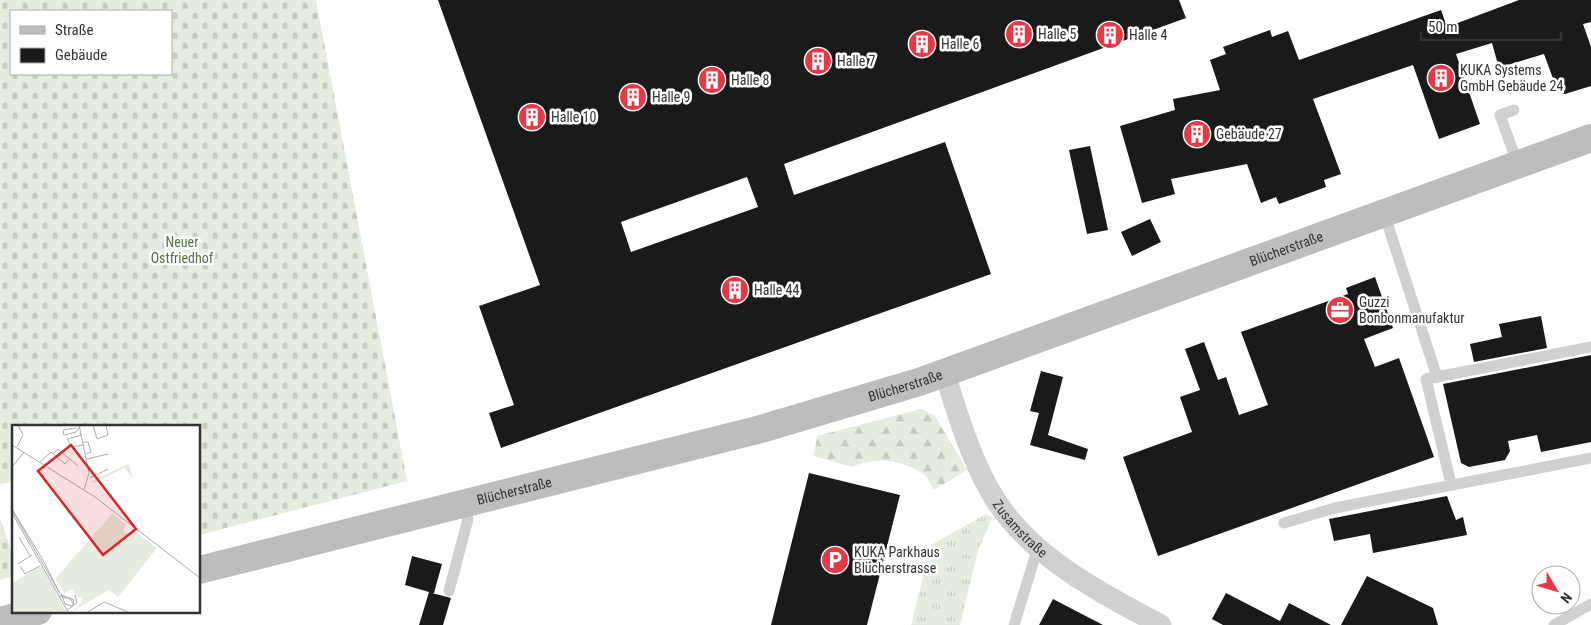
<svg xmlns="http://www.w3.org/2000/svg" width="1591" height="625" viewBox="0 0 1591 625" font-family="'Roboto Condensed',sans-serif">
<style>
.grass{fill:url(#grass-tufts)}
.forest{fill:url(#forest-firs)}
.cemetery{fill:url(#cemetery-stones);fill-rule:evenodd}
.building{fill:#1a1a1a;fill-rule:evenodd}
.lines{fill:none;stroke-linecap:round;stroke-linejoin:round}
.service{stroke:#d0d0d0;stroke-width:11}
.minor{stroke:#d0d0d0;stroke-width:21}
.secondary{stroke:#bdbdbd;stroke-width:28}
.labels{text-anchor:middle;stroke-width:5;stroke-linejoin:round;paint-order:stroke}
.poi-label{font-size:14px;fill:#333;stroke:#fff;text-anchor:start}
.park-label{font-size:14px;fill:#56703f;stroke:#fff}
.street-label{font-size:14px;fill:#333;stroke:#fff}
.inset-road{fill:none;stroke:#adadad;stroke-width:1}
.view{fill:#d62828;fill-opacity:0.15;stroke:#d62828;stroke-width:2.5}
.inset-edge{fill:none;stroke:#333;stroke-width:2.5}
</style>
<defs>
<pattern id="grass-tufts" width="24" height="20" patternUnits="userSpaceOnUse" patternTransform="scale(1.25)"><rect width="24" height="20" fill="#e6ecdf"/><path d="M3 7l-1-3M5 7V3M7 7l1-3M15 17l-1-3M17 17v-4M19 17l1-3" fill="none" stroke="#c6cbc0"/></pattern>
<pattern id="forest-firs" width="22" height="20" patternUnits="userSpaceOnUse" patternTransform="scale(1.25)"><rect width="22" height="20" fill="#e6ecdf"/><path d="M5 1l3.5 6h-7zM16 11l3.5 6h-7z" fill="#c6cbc0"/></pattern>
<pattern id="cemetery-stones" width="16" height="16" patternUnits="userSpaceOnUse" patternTransform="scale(1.25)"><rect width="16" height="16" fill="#e6ecdf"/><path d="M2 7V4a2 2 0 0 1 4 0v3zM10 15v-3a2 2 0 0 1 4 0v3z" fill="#c6cbc0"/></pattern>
</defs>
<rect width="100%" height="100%" fill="#fff"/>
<!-- grass -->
<polygon class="grass" points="986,514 992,518 978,551 960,625 911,625 931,545"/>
<!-- forest -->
<path class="forest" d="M921,409L935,416L967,470L934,490C931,485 927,477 923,474C902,459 874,456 852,467L814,456L817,436Z"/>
<!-- cemetery -->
<g class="cemetery">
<path d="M0,0H316L407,481L199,535V426H14V481L0,484ZM171,11V74H11V11Z"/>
<polygon points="0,518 14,558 14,576 0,580"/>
</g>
<!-- building -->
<g class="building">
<path d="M438,0H1179L1186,18L784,164L794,195L945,142L991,274L501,448L489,413L514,405L479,306L540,285ZM747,177L758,207L631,252L621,222Z"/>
<polygon points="1519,0 1591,0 1591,22 1583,24 1591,47 1591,86 1565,94 1558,92 1544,54 1504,66 1497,61 1492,43 1456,54 1480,124 1439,139 1413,65 1313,99 1341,174 1324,180 1326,187 1279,204 1276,197 1261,203 1247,164 1171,179 1175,194 1142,203 1120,126 1175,110 1173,99 1220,90 1210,60 1226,54 1223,47 1270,30 1272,37 1288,31 1299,60 1441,10 1447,27"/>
<polygon points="1090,146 1108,230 1087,234 1069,150"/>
<polygon points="1150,219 1161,242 1132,256 1121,232"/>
<polygon points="1375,277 1393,328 1364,339 1375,367 1399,358 1434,457 1158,556 1123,457 1192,432 1180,397 1200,390 1185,349 1204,342 1218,380 1226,377 1239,415 1268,405 1241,332 1348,294 1346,288"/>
<polygon points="1541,316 1547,348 1474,362 1470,344 1502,337 1499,324"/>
<polygon points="1591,355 1591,442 1541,452 1537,435 1508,441 1510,451 1505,460 1469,467 1461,463 1443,384"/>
<polygon points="1041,371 1063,377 1048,435 1088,449 1085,460 1030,445 1039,413 1030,411"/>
<polygon points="809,473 900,495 867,625 771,625"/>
<polygon points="1447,496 1456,520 1463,517 1467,535 1373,553 1370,534 1334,541 1329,519"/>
<polygon points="412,556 442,564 434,593 432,593 451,598 443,625 419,625 429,592 405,585"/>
<polygon points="1367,576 1433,608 1438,625 1341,625"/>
<polygon points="1226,593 1280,621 1289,603 1331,625 1223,625 1212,619"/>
<polygon points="1053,599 1103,625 1039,625"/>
</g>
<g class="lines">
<!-- service -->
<g class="service">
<polyline points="1514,110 1500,115 1518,165"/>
<polyline points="1384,213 1437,377"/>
<polyline points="1451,484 1426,379 1591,347"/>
<polyline points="1284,523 1335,508 1591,458"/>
<polyline points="449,591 468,519 465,505"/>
<polyline points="1014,625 1038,547"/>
<polyline points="1554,625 1591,604"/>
</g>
<!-- minor -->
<path class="minor" id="s1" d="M945,374C957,413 970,456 990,491C1027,556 1098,591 1161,625"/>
<!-- secondary -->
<g class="secondary">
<path id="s2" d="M199,570L761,429L919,382L1591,138"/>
<polyline points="0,621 38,611"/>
</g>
</g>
<!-- icons -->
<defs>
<g id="building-disc" transform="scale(1.4375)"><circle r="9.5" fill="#e63946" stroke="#fff"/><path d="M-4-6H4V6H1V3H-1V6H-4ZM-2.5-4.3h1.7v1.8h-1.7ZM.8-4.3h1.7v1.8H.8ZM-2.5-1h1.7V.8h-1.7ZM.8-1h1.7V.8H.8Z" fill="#fff"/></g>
<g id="office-disc" transform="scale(1.4375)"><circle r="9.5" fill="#e63946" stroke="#fff"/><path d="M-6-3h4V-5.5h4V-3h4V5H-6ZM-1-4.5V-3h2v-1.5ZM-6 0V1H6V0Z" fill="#fff"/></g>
<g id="parking-disc" transform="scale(1.4375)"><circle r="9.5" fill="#e63946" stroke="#fff"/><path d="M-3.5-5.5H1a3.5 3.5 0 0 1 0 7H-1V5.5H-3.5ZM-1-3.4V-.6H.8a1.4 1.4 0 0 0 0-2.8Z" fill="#fff"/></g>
</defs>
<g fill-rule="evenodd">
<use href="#building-disc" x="1019" y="34"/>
<use href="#building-disc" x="1110" y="35"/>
<use href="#building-disc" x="922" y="44"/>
<use href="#building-disc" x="818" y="61"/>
<use href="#building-disc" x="1441" y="78"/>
<use href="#building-disc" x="712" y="80"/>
<use href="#building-disc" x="633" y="97"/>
<use href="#building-disc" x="532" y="117"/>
<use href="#building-disc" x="1197" y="134"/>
<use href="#building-disc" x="735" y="290"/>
<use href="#office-disc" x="1340" y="310"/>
<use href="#parking-disc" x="835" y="560"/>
</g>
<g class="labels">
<!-- poi labels -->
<g class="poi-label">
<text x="1038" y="39">Halle 5</text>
<text x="1129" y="40">Halle 4</text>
<text x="941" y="49">Halle 6</text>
<text x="837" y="66">Halle 7</text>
<text x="1460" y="75">KUKA Systems<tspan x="1460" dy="16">GmbH Gebäude 24</tspan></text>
<text x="731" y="85">Halle 8</text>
<text x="652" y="102">Halle 9</text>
<text x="551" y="122">Halle 10</text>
<text x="1216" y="139">Gebäude 27</text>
<text x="754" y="295">Halle 44</text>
<text x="1359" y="307">Guzzi<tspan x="1359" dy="16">Bonbonmanufaktur</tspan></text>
<text x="854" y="557">KUKA Parkhaus<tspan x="854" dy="16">Blücherstrasse</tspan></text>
</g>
<!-- park labels -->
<g class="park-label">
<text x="182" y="247">Neuer<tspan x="182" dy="16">Ostfriedhof</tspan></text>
</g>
<!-- street labels -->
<g class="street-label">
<text dy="5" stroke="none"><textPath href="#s2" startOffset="1135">Blücherstraße</textPath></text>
<text dy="5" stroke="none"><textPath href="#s2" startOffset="730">Blücherstraße</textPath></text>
<text dy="5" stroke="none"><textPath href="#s2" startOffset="325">Blücherstraße</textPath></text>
<text dy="5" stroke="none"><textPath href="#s1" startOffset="174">Zusamstraße</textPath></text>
</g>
</g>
<!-- overview -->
<g transform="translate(12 425)">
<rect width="188" height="188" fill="#fff"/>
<path d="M116,39L121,52L112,43L82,58L78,57Z" fill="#e6ecdf"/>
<path d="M100,89L114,99L111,105L117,110L121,105L145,123L106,172L97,165L59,187L69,178L70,172H65L60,164L52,168L43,154Z" fill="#e6ecdf"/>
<path d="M30,141L54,187H2L0,158Z" fill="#e6ecdf"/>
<path class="inset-road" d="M67,0L77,48L72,65M81,0L85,14L96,10L94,0M64,3L51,5L52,10L64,7L68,1M70,10L55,14L60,22L72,20M71,17H76L79,27L74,29M0,20L83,72L188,153M5,22L11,10L6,0M41,29L46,24L66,41M75,34L96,29M28,37L39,27L53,39L57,34M0,42L12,27M78,53L96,44M0,84L31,135L47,167L48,168L50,171L53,179L60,181L62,175L50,170L47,167L0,85M0,88L56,187M7,112L18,131M6,139L20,130M8,141L13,149L28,141M47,171L58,174L63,180M55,185L65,178L63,170M76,187L92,177L116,187"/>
<path class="view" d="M59,20L124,104L91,130L26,46Z"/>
<rect width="188" height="188" class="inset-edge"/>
</g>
<!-- legend -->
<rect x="10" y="10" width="162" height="65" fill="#ffffff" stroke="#adadad"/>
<rect x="20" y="26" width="25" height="8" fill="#bdbdbd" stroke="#adadad"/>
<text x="55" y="35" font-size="15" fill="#333333">Straße</text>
<rect x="20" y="48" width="25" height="15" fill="#1a1a1a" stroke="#adadad"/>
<text x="55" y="60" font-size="15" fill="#333333">Gebäude</text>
<!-- north arrow -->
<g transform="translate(1556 590) rotate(128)"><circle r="24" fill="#ffffff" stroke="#adadad"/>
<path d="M0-4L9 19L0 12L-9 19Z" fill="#e63946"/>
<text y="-8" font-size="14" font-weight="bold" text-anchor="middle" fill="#333333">N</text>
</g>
<!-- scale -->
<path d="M1421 32v8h140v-8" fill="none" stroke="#333333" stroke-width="2.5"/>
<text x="1428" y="32" font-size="15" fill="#333333" stroke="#ffffff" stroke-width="4" paint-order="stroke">50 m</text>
</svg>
